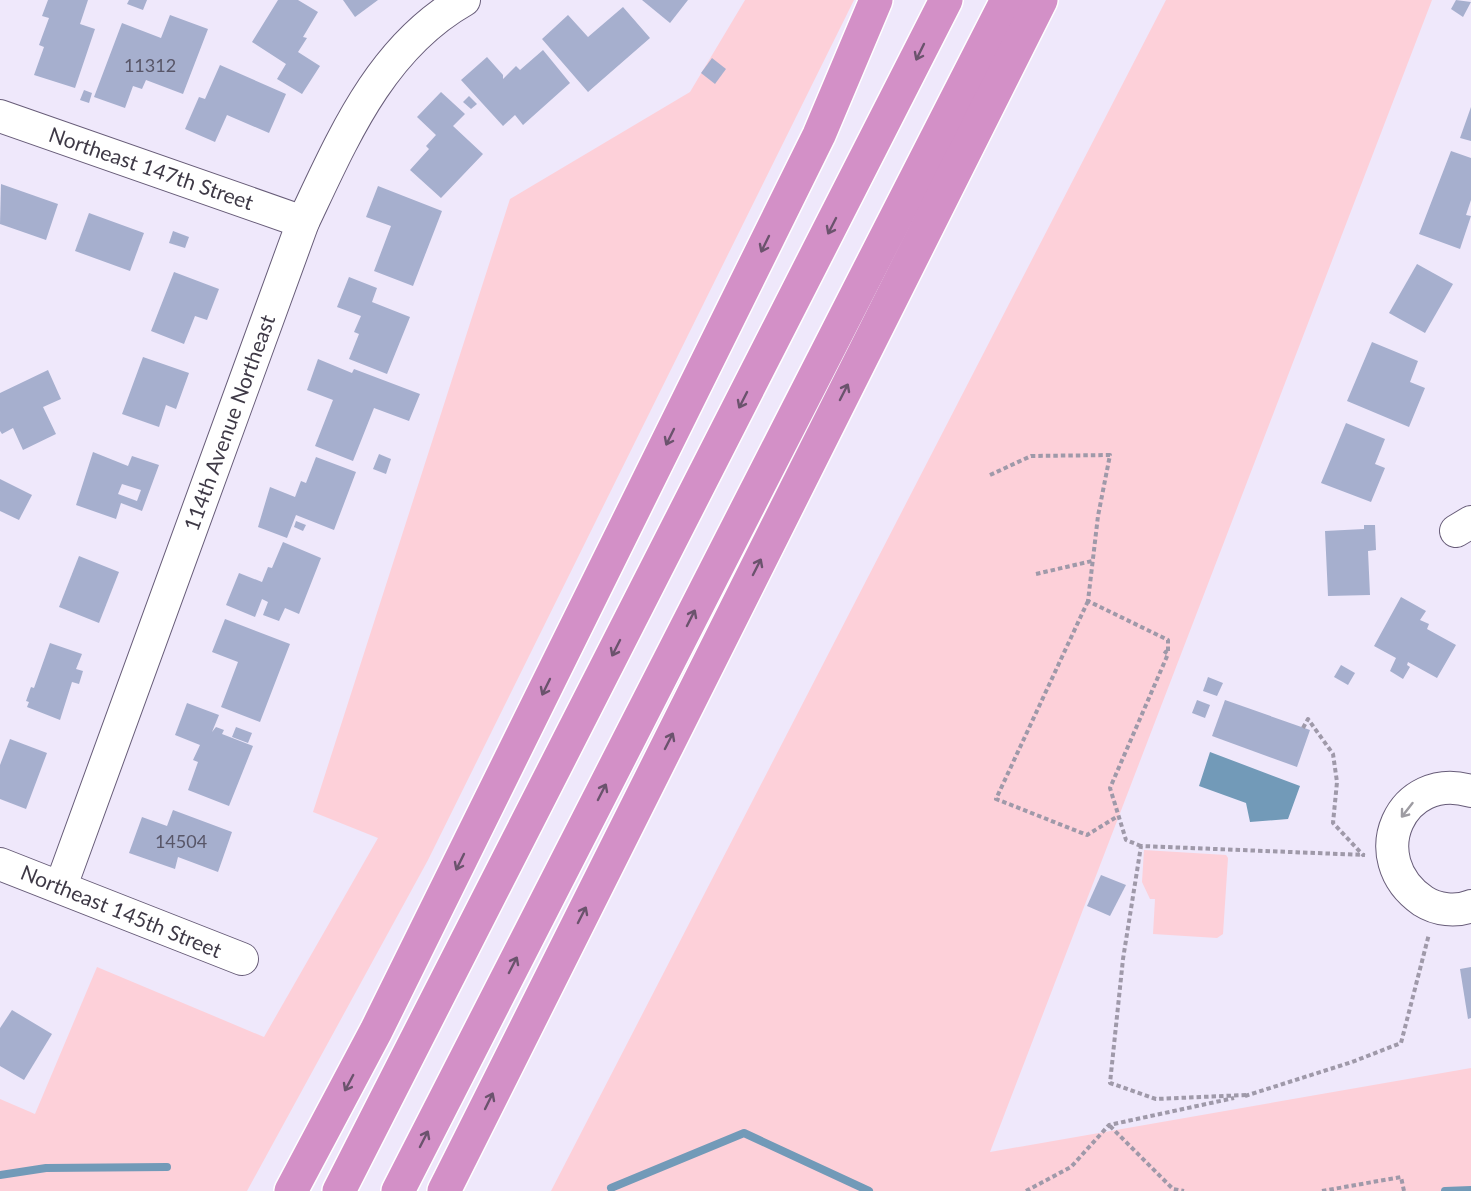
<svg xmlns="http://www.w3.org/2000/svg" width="1471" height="1191" viewBox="0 0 1471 1191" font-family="Lato,sans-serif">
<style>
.green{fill:#fdd0d9}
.water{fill:#729ab8}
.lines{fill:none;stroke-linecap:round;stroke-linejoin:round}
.stream{stroke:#729ab8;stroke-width:8}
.building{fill:#a6afce;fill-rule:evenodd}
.street-casing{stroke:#675c78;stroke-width:34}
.highway-casing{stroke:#fff;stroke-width:36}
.path{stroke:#9f99a9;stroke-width:4;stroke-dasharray:4.5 3;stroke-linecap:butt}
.street{stroke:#fff;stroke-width:32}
.highway{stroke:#d390c7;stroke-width:33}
.oneway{stroke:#6b536d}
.oneway2{stroke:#9e9ca2}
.labels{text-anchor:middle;stroke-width:5;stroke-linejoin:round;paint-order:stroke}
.number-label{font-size:18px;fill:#585668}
.street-label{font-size:21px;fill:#3e3946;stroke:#fff}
</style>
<rect width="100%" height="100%" fill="#efe8fb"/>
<!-- green -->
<g class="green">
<polygon points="745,0 854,0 428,860 247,1191 0,1191 0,1099 35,1114 97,967 264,1037 378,838 313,812 510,199 690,92"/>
<polygon points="1166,0 1432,0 990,1152 1471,1068 1471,1191 551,1191"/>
<polygon points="1144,850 1226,855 1228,858 1223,934 1217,938 1153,934 1155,899 1150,899 1142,882"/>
</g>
<!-- water -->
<polygon class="water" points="1210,752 1300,786 1288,819 1250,822 1246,803 1199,786"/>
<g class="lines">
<!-- stream -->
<g class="stream">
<polyline points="0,1175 46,1168 167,1167"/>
<polyline points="611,1188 744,1133 869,1191"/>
<polyline points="1445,1191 1471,1190"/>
</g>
</g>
<!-- building -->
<g class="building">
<polygon points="48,0 88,0 80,24 95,29 75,88 34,75 44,47 39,45 49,18 42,16"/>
<polygon points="129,0 147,0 143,10 127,4"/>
<polygon points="278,0 298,0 318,12 303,37 307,38 298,52 320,66 302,94 277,79 286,64 252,42"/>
<polygon points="343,0 378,0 355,17"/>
<polygon points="642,0 688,0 670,23"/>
<polygon points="1456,0 1471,2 1463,17 1451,9"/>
<polygon points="623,7 650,38 588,92 542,39 568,15 588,37"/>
<polygon points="170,15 208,29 183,94 146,80 142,89 133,86 125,108 94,97 122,23 161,38"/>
<polygon points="543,50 570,83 523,125 515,115 503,126 461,80 487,57 503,75 503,79 516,66 520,70"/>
<polygon points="712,58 726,69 715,84 701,73"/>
<polygon points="220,65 286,94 269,133 227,115 215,142 185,129 199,97 205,99"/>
<polygon points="84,90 92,93 89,103 80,100"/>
<polygon points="441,92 465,114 453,126 483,154 441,198 410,170 429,149 426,146 436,135 417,117"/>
<polygon points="469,96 477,104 471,109 463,102"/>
<polygon points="1471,107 1471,141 1460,138"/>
<polygon points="1451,151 1471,158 1471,200 1466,215 1471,216 1460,249 1419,234"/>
<polygon points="1,184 58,204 46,240 0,224"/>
<polygon points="378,186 442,211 413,286 374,271 391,226 366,217"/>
<polygon points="89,213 144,233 130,271 75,251"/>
<polygon points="173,231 189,237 185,248 169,243"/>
<polygon points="1417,264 1453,284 1425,333 1389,313"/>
<polygon points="174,272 219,289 207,320 195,316 184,344 151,331"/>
<polygon points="349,277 377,288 372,302 410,317 387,374 349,359 359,334 354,332 361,316 337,307"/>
<polygon points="1372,342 1418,361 1410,382 1425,388 1409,427 1347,401"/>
<polygon points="143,357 189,373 176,409 166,405 159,427 122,414"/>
<polygon points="318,359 352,373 354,369 420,394 409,421 374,408 353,461 315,446 333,400 307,390"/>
<polygon points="48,370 61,399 43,407 56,434 23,450 13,428 2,434 0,431 0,393"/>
<polygon points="1346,423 1385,439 1375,464 1385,468 1371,502 1321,483"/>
<path d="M93,452L128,466L132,456L159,465L142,511L121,503L116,519L76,505ZM122,484L141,490L137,501L118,494Z"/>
<polygon points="379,454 391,459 386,474 373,469"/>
<polygon points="316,457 356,472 334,530 296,515 287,538 258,527 270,487 295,497 301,481 306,483"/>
<polygon points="0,479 32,495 19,520 0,511"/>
<polygon points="296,521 306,525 303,531 294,527"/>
<polygon points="1364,525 1375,525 1376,550 1368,551 1370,595 1328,596 1325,531 1364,529"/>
<polygon points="283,542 321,558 299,614 285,608 279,621 263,615 268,602 262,599 255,617 226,605 239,573 262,582 268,567 272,568"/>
<polygon points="79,556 119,572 99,623 59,607"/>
<polygon points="1401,597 1426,611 1420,620 1429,624 1427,629 1456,645 1437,678 1408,662 1407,665 1410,667 1403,679 1390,671 1396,658 1374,646"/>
<polygon points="225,619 290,644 260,722 221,707 238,662 212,652"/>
<polygon points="50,643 82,654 76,669 83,671 79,684 72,682 60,720 27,707 29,702 26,701 31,687 34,688"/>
<polygon points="1341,665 1355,673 1348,685 1334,677"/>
<polygon points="1208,677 1223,683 1217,696 1203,691"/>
<polygon points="1197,700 1210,705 1205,718 1192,713"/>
<polygon points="1225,700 1310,730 1297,767 1212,736"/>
<polygon points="187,703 219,715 212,732 216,727 224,730 222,734 253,746 229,806 188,790 198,762 193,760 200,745 175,735"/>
<polygon points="236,727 252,733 248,743 232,737"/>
<polygon points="10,739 47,753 26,809 0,799 0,765"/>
<polygon points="173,810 232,832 218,872 178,857 175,869 129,853 142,817 167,826"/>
<polygon points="1101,875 1126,885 1110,916 1087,906"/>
<polygon points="1471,967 1471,1018 1468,1019 1460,969"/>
<polygon points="12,1010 52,1034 24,1080 0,1066 0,1028"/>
</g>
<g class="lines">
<!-- street casing -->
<g class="street-casing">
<g id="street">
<polyline points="0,116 303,222"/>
<polyline points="1456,531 1471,522"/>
<path d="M1471,791C1401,770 1361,858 1423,901C1437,910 1456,912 1471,906"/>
<polyline points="0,864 242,959"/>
<path d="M61,886L303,222C343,138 380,48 464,0"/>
</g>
</g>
<!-- highway casing -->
<g class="highway-casing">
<g id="highway">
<polyline points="291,1191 376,1031 819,135 876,0"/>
<polyline points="339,1191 946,0"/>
<polyline points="398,1191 1007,0"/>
<polyline points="444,1191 1041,0"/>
</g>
</g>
<!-- path -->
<g class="path">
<polyline points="990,475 1031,456 1110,455 1098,516 1088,601 1168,640 1168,654"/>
<polyline points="1036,574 1092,561"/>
<polyline points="1088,601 996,799 1087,835 1118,816"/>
<polyline points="1303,728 1308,719 1333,754 1337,782 1333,823 1364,856"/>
<polyline points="1141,846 1126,840 1110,788 1168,654 1164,651"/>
<polyline points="1246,1095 1156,1099 1110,1083 1123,959 1141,846 1365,855"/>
<polyline points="1245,1096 1352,1062 1401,1043 1429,934"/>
<polyline points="1110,1126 1173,1189 1184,1191"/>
<polyline points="1026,1191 1071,1167 1109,1125 1234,1098"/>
<polyline points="1322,1191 1401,1177 1404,1191"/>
</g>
<!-- street -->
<use href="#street" class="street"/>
<!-- highway -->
<use href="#highway" class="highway"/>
</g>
<!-- one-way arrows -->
<defs><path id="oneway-shaft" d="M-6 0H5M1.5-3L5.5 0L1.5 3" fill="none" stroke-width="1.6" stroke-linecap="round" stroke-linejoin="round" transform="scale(1.5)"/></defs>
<g class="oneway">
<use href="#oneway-shaft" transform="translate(920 52) rotate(116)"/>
<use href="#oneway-shaft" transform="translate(832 226) rotate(117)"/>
<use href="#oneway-shaft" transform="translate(765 244) rotate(116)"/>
<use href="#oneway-shaft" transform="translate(844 392) rotate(-63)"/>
<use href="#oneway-shaft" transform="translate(743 400) rotate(117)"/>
<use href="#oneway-shaft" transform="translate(670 437) rotate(116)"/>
<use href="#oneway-shaft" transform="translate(757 567) rotate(-63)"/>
<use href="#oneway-shaft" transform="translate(691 618) rotate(-63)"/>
<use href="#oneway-shaft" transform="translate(616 648) rotate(117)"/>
<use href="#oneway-shaft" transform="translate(546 687) rotate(116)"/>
<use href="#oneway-shaft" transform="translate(669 741) rotate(-63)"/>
<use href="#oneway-shaft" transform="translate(602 792) rotate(-63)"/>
<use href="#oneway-shaft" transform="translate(460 862) rotate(116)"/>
<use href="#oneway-shaft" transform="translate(582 915) rotate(-63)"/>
<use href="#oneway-shaft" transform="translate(513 965) rotate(-63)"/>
<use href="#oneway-shaft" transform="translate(349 1083) rotate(118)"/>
<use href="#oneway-shaft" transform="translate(489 1101) rotate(-64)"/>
<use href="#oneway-shaft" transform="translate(424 1139) rotate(-63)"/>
</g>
<use class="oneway2" href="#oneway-shaft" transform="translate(1407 810) rotate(128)"/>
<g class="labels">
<!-- number labels -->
<g class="number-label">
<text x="150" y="72">11312</text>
<text x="181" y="848">14504</text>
</g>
<!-- street labels -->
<g class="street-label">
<text transform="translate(151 169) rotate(19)" y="7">Northeast 147th Street</text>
<text transform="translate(230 423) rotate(-70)" y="7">114th Avenue Northeast</text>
<text transform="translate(121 912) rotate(22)" y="7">Northeast 145th Street</text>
</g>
</g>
</svg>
